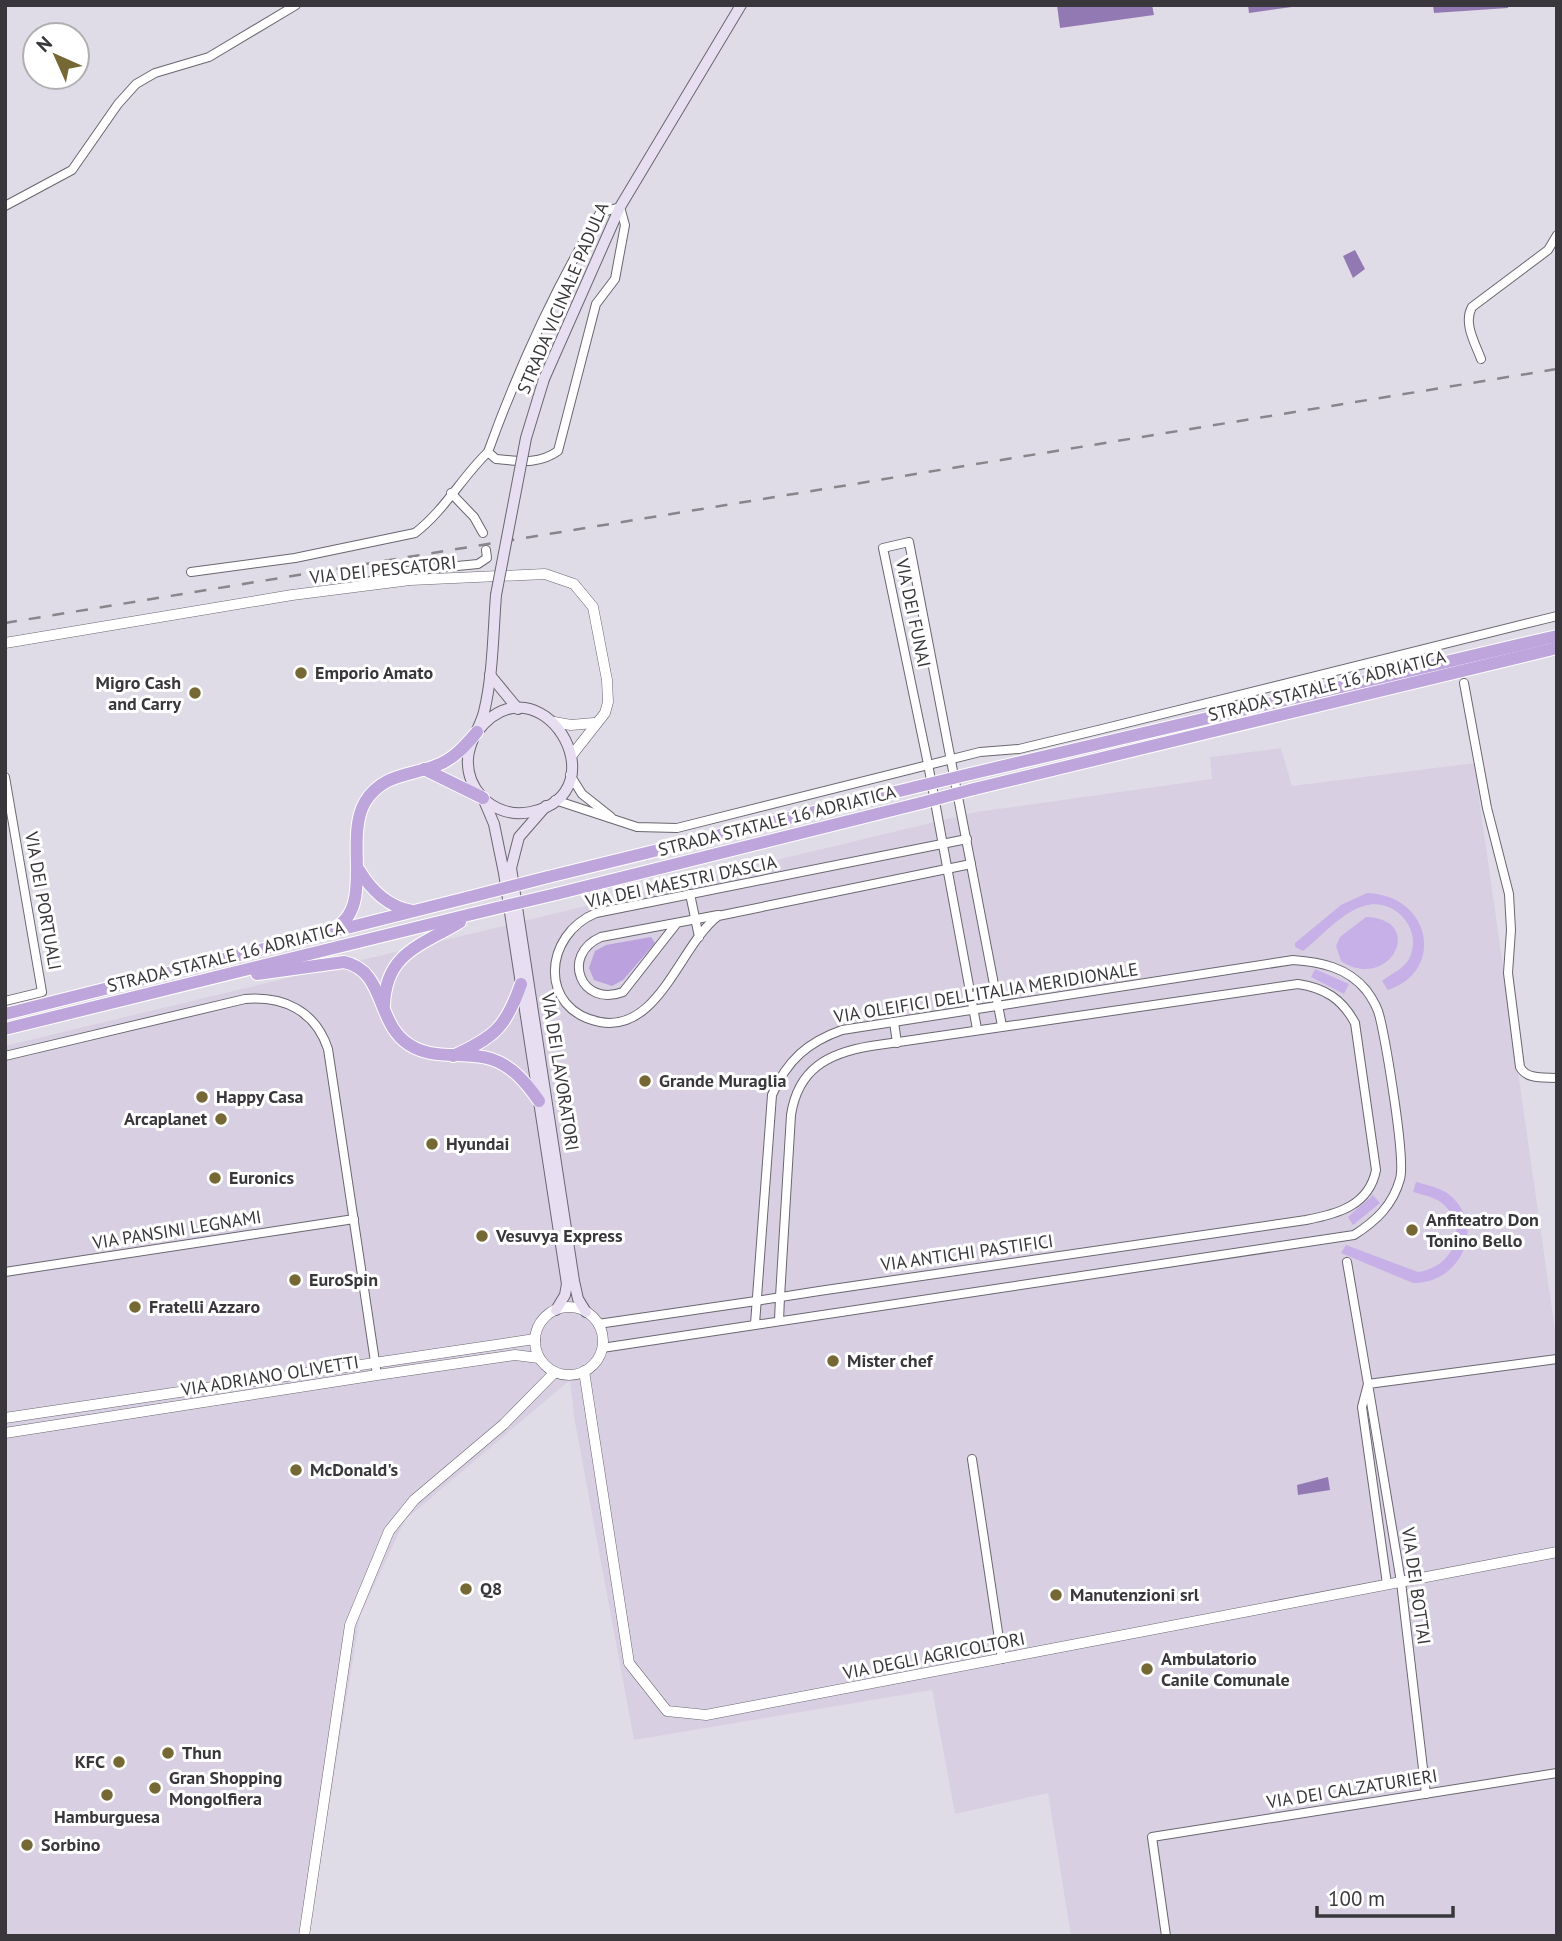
<svg xmlns="http://www.w3.org/2000/svg" width="1562" height="1941" viewBox="0 0 1562 1941" font-family="'PT Sans',sans-serif">
<style>
.built{fill:#d8d0e2}
.green{fill:#c7afe7}
.forest{fill:#bba1dd}
.water{fill:#9379b3}
.lines{fill:none;stroke-linecap:round;stroke-linejoin:round}
.minor-casing{stroke:#6a6670;stroke-width:10}
.tertiary-casing{stroke:#6a6670;stroke-width:11}
.secondary-casing{stroke:#6a6670;stroke-width:12}
.trunk-casing{stroke:#fff;stroke-width:14}
.minor{stroke:#fff;stroke-width:8}
.tertiary{stroke:#fff;stroke-width:10}
.secondary{stroke:#e7def2;stroke-width:10}
.trunk{stroke:#bea6dc;stroke-width:12}
.rail{stroke:#88858d;stroke-width:2.5;stroke-dasharray:12 12;stroke-linecap:butt}
.secondary-bridge-casing{stroke:#6a6670;stroke-width:12;stroke-linecap:butt}
.trunk-bridge-casing{stroke:#fff;stroke-width:14;stroke-linecap:butt}
.secondary-bridge{stroke:#e7def2;stroke-width:10}
.trunk-bridge{stroke:#bea6dc;stroke-width:12}
.poi-dot{fill:#766835;stroke:#fff;stroke-width:2.5}
.labels{text-anchor:middle;stroke-width:6;stroke-linejoin:round;paint-order:stroke}
.street-label{font-size:18px;fill:#39373b;stroke:#fff}
.poi-label{font-size:18px;font-weight:bold;fill:#39373b;stroke:#fff;text-anchor:start}
</style>
<rect width="100%" height="100%" fill="#e0dce7"/>
<!-- built -->
<polygon class="built" points="1281,748 1292,786 1474,763 1557,1344 1557,1936 1071,1936 1048,1793 955,1814 932,1690 634,1740 574,1417 570,1380 405,1520 360,1616 308,1936 5,1936 5,1046 976,812 1212,779 1210,757"/>
<!-- green -->
<g class="green">
<path d="M1367,893C1431,895 1446,971 1388,990L1382,981C1391,973 1404,970 1410,957C1423,928 1393,896 1364,906C1342,912 1321,937 1303,951L1295,947V943L1341,905Z"/>
<path d="M1366,917C1427,919 1390,993 1341,961L1336,946L1340,937Z"/>
<polygon points="1315,969 1349,984 1344,994 1311,977"/>
<path d="M1416,1182C1427,1185 1438,1187 1447,1193C1489,1224 1461,1284 1413,1283L1341,1253L1346,1245L1418,1272C1452,1268 1471,1229 1443,1204C1435,1197 1423,1195 1413,1192Z"/>
<polygon points="1373,1195 1380,1203 1353,1225 1348,1217"/>
</g>
<!-- forest -->
<polygon class="forest" points="651,937 655,943 623,980 612,986 594,980 589,968 595,951 606,945"/>
<!-- water -->
<g class="water">
<polygon points="1057,5 1152,5 1154,15 1060,28"/>
<polygon points="1248,5 1291,5 1292,7 1249,13"/>
<polygon points="1433,5 1508,5 1508,8 1434,13"/>
<polygon points="1355,250 1365,269 1353,278 1343,256"/>
<polygon points="1328,1477 1330,1490 1298,1495 1297,1485"/>
</g>
<g class="lines">
<!-- minor casing -->
<g class="minor-casing">
<g id="minor">
<polyline points="5,206 72,170 118,104 136,84 155,73 209,57 296,5"/>
<path d="M620,207L625,225L615,279L596,304L558,451C538,465 519,461 496,459L488,452C518,369 555,288 600,213Z"/>
<path d="M1481,359C1475,343 1463,323 1472,307L1548,250L1557,235"/>
<polyline points="451,493 474,517 483,533"/>
<path d="M191,572L295,558L415,533C444,511 462,477 488,452"/>
<polyline points="363,583 406,571 478,564 487,558 486,550"/>
<path d="M1464,683L1487,808L1509,894L1511,930L1508,973L1520,1067C1527,1080 1544,1077 1557,1078"/>
<polyline points="570,775 582,794 611,817"/>
<polyline points="5,777 42,992 5,1001"/>
<polyline points="555,800 637,827 677,828 980,752 1019,749 1098,730 1557,616"/>
<path d="M967,839L596,913C543,935 538,1010 600,1022C659,1033 680,945 718,916L971,864"/>
<polyline points="690,894 699,937"/>
<path d="M677,923L623,992C581,1008 560,955 601,937L718,915"/>
<polyline points="894,1022 897,1043"/>
<polyline points="977,1029 928,764 883,548 909,542 1002,1026"/>
<path d="M5,1056L245,999C283,996 315,1010 328,1049L377,1375"/>
<polyline points="1347,1262 1368,1384 1362,1407 1387,1584"/>
<polyline points="5,1272 354,1219"/>
<path d="M598,1324L756,1301L819,1291L1306,1220C1337,1214 1369,1206 1376,1170L1355,1023C1342,999 1325,988 1298,984L871,1046C828,1053 798,1069 791,1115L780,1297L779,1321"/>
<path d="M602,1348L1354,1235C1376,1221 1393,1205 1400,1179C1406,1159 1386,1044 1380,1018C1378,1008 1372,998 1366,990C1347,967 1320,962 1293,960L842,1030C808,1042 787,1060 772,1095L755,1324"/>
<polyline points="972,1459 1002,1659"/>
<polyline points="1426,1794 1401,1582 1368,1384 1557,1359"/>
<polyline points="1166,1936 1152,1837 1557,1773"/>
</g>
</g>
<!-- tertiary casing -->
<g class="tertiary-casing">
<g id="tertiary">
<polyline points="5,643 292,595 410,580 545,574 574,584 593,607 607,680 608,702 605,713 572,755"/>
<polyline points="554,722 571,725 594,723"/>
<circle cx="569" cy="1341" r="34"/>
<polyline points="584,1371 629,1663 667,1711 706,1715 1557,1552"/>
<polyline points="5,1418 535,1339"/>
<polyline points="5,1433 377,1375 515,1355 539,1358"/>
<polyline points="304,1936 350,1625 389,1531 414,1500 504,1424 555,1372"/>
</g>
</g>
<!-- secondary casing -->
<g class="secondary-casing">
<g id="secondary">
<polyline points="544,379 620,207 741,5"/>
<polyline points="490,675 518,709"/>
<path d="M477,732C539,652 624,792 531,812C513,816 494,810 482,797C472,786 467,772 468,758C469,741 480,728 484,712C493,675 493,634 496,595"/>
<polyline points="483,798 494,824 504,873 567,1284 565,1295 556,1310"/>
<polyline points="546,806 519,837 511,868 574,1281 578,1299 586,1312"/>
</g>
</g>
<!-- trunk casing -->
<g class="trunk-casing">
<g id="trunk">
<polyline points="424,769 483,798"/>
<polyline points="970,774 1557,636"/>
<polyline points="974,789 1557,648"/>
<path d="M359,870C371,890 389,907 412,911"/>
<polyline points="548,877 916,787"/>
<polyline points="556,894 921,803"/>
<path d="M331,930C377,910 343,840 365,802C382,774 409,776 435,766C453,760 465,746 477,732"/>
<path d="M257,974L344,962C383,970 377,1017 403,1040C429,1063 462,1050 491,1059C513,1066 527,1084 539,1101"/>
<path d="M384,1005C386,953 420,946 460,922"/>
<polyline points="5,1014 470,897"/>
<polyline points="5,1029 472,914"/>
<path d="M453,1056C495,1037 506,1027 521,984"/>
</g>
</g>
<!-- minor -->
<use href="#minor" class="minor"/>
<!-- tertiary -->
<use href="#tertiary" class="tertiary"/>
<!-- secondary -->
<use href="#secondary" class="secondary"/>
<!-- trunk -->
<use href="#trunk" class="trunk"/>
<!-- rail -->
<polyline class="rail" points="5,623 1557,369"/>
<!-- secondary-bridge casing -->
<g class="secondary-bridge-casing">
<polyline id="secondary-bridge" points="496,595 526,438 544,379"/>
</g>
<!-- trunk-bridge casing -->
<g class="trunk-bridge-casing">
<g id="trunk-bridge">
<polyline points="916,787 970,774"/>
<polyline points="921,803 974,789"/>
<polyline points="470,897 548,877"/>
<polyline points="472,914 556,894"/>
</g>
</g>
<!-- secondary-bridge -->
<use href="#secondary-bridge" class="secondary-bridge"/>
<!-- trunk-bridge -->
<use href="#trunk-bridge" class="trunk-bridge"/>
</g>
<!-- markers -->
<g class="poi-dot">
<circle cx="301" cy="673" r="7"/>
<circle cx="195" cy="693" r="7"/>
<circle cx="645" cy="1081" r="7"/>
<circle cx="202" cy="1097" r="7"/>
<circle cx="221" cy="1119" r="7"/>
<circle cx="432" cy="1144" r="7"/>
<circle cx="215" cy="1178" r="7"/>
<circle cx="1412" cy="1230" r="7"/>
<circle cx="482" cy="1236" r="7"/>
<circle cx="295" cy="1280" r="7"/>
<circle cx="135" cy="1307" r="7"/>
<circle cx="833" cy="1361" r="7"/>
<circle cx="296" cy="1470" r="7"/>
<circle cx="466" cy="1589" r="7"/>
<circle cx="1056" cy="1595" r="7"/>
<circle cx="1147" cy="1669" r="7"/>
<circle cx="168" cy="1753" r="7"/>
<circle cx="119" cy="1762" r="7"/>
<circle cx="155" cy="1788" r="7"/>
<circle cx="107" cy="1795" r="7"/>
<circle cx="27" cy="1845" r="7"/>
</g>
<g class="labels">
<!-- street labels -->
<g class="street-label">
<text transform="translate(563 298) rotate(-67)" y="6">STRADA VICINALE PADULA</text>
<text transform="translate(383 570) rotate(-6)" y="6">VIA DEI PESCATORI</text>
<text transform="translate(913 613) rotate(78)" y="6">VIA DEI FUNAI</text>
<text transform="translate(1327 686) rotate(-14)" y="6">STRADA STATALE 16 ADRIATICA</text>
<text transform="translate(777 821) rotate(-14)" y="6">STRADA STATALE 16 ADRIATICA</text>
<text transform="translate(681 882) rotate(-12)" y="6">VIA DEI MAESTRI D’ASCIA</text>
<text transform="translate(43 901) rotate(80)" y="6">VIA DEI PORTUALI</text>
<text transform="translate(226 957) rotate(-14)" y="6">STRADA STATALE 16 ADRIATICA</text>
<text transform="translate(986 993) rotate(-9)" y="6">VIA OLEIFICI DELL'ITALIA MERIDIONALE</text>
<text transform="translate(560 1072) rotate(81)" y="6">VIA DEI LAVORATORI</text>
<text transform="translate(177 1230) rotate(-9)" y="6">VIA PANSINI LEGNAMI</text>
<text transform="translate(967 1253) rotate(-8)" y="6">VIA ANTICHI PASTIFICI</text>
<text transform="translate(270 1376) rotate(-9)" y="6">VIA ADRIANO OLIVETTI</text>
<text transform="translate(1416 1586) rotate(82)" y="6">VIA DEI BOTTAI</text>
<text transform="translate(934 1656) rotate(-11)" y="6">VIA DEGLI AGRICOLTORI</text>
<text transform="translate(1352 1789) rotate(-9)" y="6">VIA DEI CALZATURIERI</text>
</g>
<!-- poi labels -->
<g class="poi-label">
<text x="315" y="679">Emporio Amato</text>
<text x="181" y="689" text-anchor="end">Migro Cash<tspan x="181" dy="21">and Carry</tspan></text>
<text x="659" y="1087">Grande Muraglia</text>
<text x="216" y="1103">Happy Casa</text>
<text x="207" y="1125" text-anchor="end">Arcaplanet</text>
<text x="446" y="1150">Hyundai</text>
<text x="229" y="1184">Euronics</text>
<text x="1426" y="1226">Anfiteatro Don<tspan x="1426" dy="21">Tonino Bello</tspan></text>
<text x="496" y="1242">Vesuvya Express</text>
<text x="309" y="1286">EuroSpin</text>
<text x="149" y="1313">Fratelli Azzaro</text>
<text x="847" y="1367">Mister chef</text>
<text x="310" y="1476">McDonald's</text>
<text x="480" y="1595">Q8</text>
<text x="1070" y="1601">Manutenzioni srl</text>
<text x="1161" y="1665">Ambulatorio<tspan x="1161" dy="21">Canile Comunale</tspan></text>
<text x="182" y="1759">Thun</text>
<text x="105" y="1768" text-anchor="end">KFC</text>
<text x="169" y="1784">Gran Shopping<tspan x="169" dy="21">Mongolfiera</tspan></text>
<text x="107" y="1823" text-anchor="middle">Hamburguesa</text>
<text x="41" y="1851">Sorbino</text>
</g>
</g>
<!-- border -->
<rect width="1562" height="1941" fill="none" stroke="#39373b" stroke-width="14"/>
<!-- north arrow -->
<g transform="translate(56 56) rotate(315)"><circle r="33" fill="#ffffff" stroke="#b0afb1" stroke-width="2"/>
<path d="M0-5L12 26L0 18L-12 26Z" fill="#766835"/>
<text y="-10" font-size="19" font-weight="bold" text-anchor="middle" fill="#39373b">N</text>
</g>
<!-- scale -->
<path d="M1317 1906v10h136v-10" fill="none" stroke="#39373b" stroke-width="3.5"/>
<text x="1328" y="1906" font-size="21" fill="#39373b" stroke="#ffffff" stroke-width="5" paint-order="stroke">100 m</text>
</svg>
